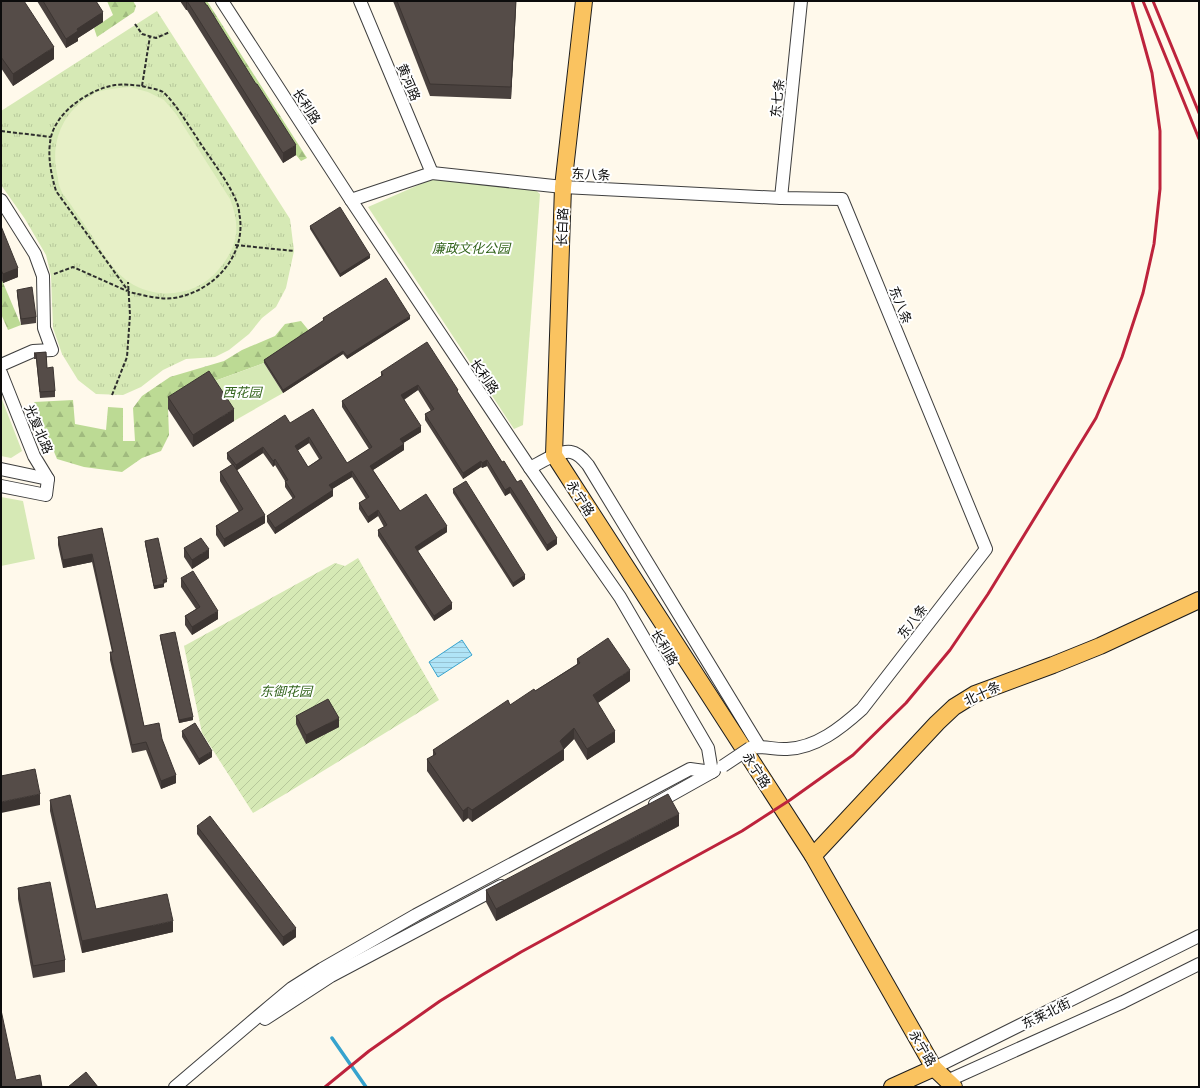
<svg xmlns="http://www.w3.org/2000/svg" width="1200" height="1088" viewBox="0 0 1200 1088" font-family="Spectral,'Noto Sans SC',serif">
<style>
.grass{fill:url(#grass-tufts)}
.forest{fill:url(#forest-firs)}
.park{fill:#d6e9b5}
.garden{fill:url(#garden-furrows)}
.pitch{fill:#e7f0c7}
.water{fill:url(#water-rules);stroke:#36a3ce}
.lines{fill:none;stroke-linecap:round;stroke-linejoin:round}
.stream{stroke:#36a3ce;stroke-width:3.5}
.minor-casing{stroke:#3f3f3f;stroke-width:14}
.major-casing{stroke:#1d1d1d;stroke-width:18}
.path{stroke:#2e2e2e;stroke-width:2;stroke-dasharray:4 2;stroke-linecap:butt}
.minor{stroke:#fff;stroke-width:12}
.major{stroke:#fac360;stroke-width:16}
.rail{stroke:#bd233c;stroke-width:3}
.minor-bridge-casing{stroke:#3f3f3f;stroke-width:14;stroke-linecap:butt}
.minor-bridge{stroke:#fff;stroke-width:12}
.wall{fill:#49413e;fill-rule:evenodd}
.shaded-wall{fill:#3c3532}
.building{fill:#554c48;stroke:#3c3532;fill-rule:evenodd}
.labels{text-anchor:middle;stroke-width:4;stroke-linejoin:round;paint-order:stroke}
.street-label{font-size:13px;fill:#0c0c0c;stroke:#fff}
.park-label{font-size:13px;font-style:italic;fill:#33641c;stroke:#fff}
</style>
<defs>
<pattern id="grass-tufts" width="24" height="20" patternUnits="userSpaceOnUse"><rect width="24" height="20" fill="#d6e9b5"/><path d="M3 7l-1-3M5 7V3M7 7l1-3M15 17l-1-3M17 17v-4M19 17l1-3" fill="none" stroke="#b6c79a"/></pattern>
<pattern id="forest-firs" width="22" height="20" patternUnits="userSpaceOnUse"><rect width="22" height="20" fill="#bcda94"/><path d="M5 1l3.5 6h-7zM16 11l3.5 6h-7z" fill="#a0ba7e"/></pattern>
<pattern id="garden-furrows" width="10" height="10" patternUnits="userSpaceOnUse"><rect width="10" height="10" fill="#d6e9b5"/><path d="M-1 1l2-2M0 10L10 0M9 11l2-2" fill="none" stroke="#b6c79a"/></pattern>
<pattern id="water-rules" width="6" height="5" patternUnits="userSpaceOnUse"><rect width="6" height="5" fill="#b0e4f7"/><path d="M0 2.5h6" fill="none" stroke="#96c2d3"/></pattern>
</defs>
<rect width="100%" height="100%" fill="#fff9eb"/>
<!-- grass -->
<polygon class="grass" points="157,11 290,219 294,251 286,288 276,307 262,318 249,334 229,350 215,357 186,359 163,370 141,387 123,395 96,394 78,380 62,354 53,328 51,276 46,255 25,219 1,185 1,111"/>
<!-- forest -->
<g class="forest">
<polygon points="107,1 133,1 136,6 134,12 97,37 94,28 113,15"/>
<polygon points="198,1 207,1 307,158 301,161 296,155"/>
<polygon points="1,278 21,325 8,330 1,314"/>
<polygon points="301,321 310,332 264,363 209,383 168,409 169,435 161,451 142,458 122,472 84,467 57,459 34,402 73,400 75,424 106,430 108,407 123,408 123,441 135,441 133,408 142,396 170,377 224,361 242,350 275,336 285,324"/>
</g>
<!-- park -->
<g class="park">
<polygon points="430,180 447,180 533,188 540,194 523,425 514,429 368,207"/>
<polygon points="264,363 283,393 234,421 209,383"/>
<polygon points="1,397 22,451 11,458 1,456"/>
<polygon points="1,497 23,501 35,559 1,566"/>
</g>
<!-- garden -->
<polygon class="garden" points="358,558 439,700 287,793 253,813 202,733 184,646 335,563 345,566"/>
<!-- pitch -->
<path class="pitch" d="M130,87L148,92L164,100L176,114L230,199C241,227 238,246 219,269C198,296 157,301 129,282C111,270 100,247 88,230C82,221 75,211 69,202C66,198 62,194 61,190C59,186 58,182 58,178C50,148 59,118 84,100C88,98 93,94 97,92C108,89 119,88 130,87Z"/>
<!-- water -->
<polygon class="water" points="462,640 472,655 438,677 429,662"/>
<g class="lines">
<!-- stream -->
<polyline class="stream" points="332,1038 366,1087"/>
<!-- minor casing -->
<g class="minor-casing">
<g id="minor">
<polyline points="222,1 351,200 530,468 620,597 708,748 712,772"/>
<polyline points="360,1 432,173"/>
<polyline points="781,198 801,1"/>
<polyline points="1,200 35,254 43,276 44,328 52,350 33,351 1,365"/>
<path d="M351,200L432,173L563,187L781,198L842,199L986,549L862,709C841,728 816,748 787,749C774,750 763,745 750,748"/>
<polyline points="1,373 34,456 48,479 46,495 1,486"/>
<path d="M530,468C540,463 559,450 571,452C578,453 584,460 588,465L759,746"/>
<polyline points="1,469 48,479"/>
<polyline points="655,804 714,771"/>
<polyline points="265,1019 331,976 501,886"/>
<polyline points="934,1068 1199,936"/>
<polyline points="947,1081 1123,1002 1199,964"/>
<polyline points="175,1087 269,1007 292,988 322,969 416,915 690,769 712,772"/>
</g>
</g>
<!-- major casing -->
<g class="major-casing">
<g id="major">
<polyline points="584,1 563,187 554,455 813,856 934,1068 954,1087"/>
<polyline points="813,856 937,723 954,707 975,694 1053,665 1100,646 1199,600"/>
<polyline points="892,1087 934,1068"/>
</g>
</g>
<!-- path -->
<g class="path">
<polyline points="135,24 142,34 156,38 170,32"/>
<path d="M142,86C148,88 158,89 163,92C175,102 190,128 199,141C211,160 229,182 237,203C239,207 239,213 240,218C245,258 212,292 174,298C159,300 143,295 129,292L56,191C51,174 47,155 51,137C57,111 90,89 115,85C124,84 133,85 142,86L150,36"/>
<polyline points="1,131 51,137"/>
<polyline points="235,245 294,251"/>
<polyline points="54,274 73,267 127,291"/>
<polyline points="112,395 127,357 130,315 128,282"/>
</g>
<!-- minor -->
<use href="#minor" class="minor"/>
<!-- major -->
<use href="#major" class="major"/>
<!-- rail -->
<g class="rail">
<polyline points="1143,1 1199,139"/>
<polyline points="1153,1 1199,113"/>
<polyline points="325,1087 369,1051 440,1001 482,975 521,952 742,831 790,800 853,755 906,703 950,650 988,594 1096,418 1122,357 1143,293 1154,244 1160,189 1160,131 1152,73 1132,1"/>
</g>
<!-- minor-bridge casing -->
<g class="minor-bridge-casing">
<polyline id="minor-bridge" points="723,766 750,748"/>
</g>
<!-- minor-bridge -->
<use href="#minor-bridge" class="minor-bridge"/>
</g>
<!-- wall -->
<g class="wall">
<polygon points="1,1 54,59 13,86 1,68"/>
<polygon points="37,1 96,1 103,22 78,38 78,41 66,48"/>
<polygon points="180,1 204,1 296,155 283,163 187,10 186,10"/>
<polygon points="393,1 516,1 511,99 430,96"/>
<polygon points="1,226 18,277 3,283 1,278"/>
<polygon points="310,226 370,258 340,277 310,229"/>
<polygon points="17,290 36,317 36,323 21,325 17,295"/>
<polygon points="323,318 410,319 347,359 343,354 283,393 264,363 264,360 323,321"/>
<polygon points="46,352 47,368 55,391 55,397 40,398 36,359 34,359 34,353"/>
<path d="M381,372L458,393L502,462L517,482L557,544L547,551L510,493L505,496L487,466L482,468L481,467L463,479L425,420V414L431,411L418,390L404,400L421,432L403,443L404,450L373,470L400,511L447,532L418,551L452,609L434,621L378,536V530L384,527L378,516L368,523L359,509V503L366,499L352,477L332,489L333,496L275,534L267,522V516L293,499L285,487V481L275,465L273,467L263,453L237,470L265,523L224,547L216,535V526L239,512L220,481V472L232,465L227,459V453L290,423L347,463L369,449L342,407V401L381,376ZM309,443L319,459L308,467L297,451Z"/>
<polygon points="168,397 234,421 193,447 168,409"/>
<polygon points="453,489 525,579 513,587 453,493"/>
<polygon points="102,528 144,726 162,739 176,783 161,789 146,750 132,753 110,660 110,652 112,652 92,562 63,568 58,545 58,537"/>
<polygon points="145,541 167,582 164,583 164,587 154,589 145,544"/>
<polygon points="184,548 209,558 192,569 184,557"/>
<polygon points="181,578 218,619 192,635 185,625 185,616 196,609 181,587"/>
<polygon points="160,635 193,720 179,723 160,638"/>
<polygon points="577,659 630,681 598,703 615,742 587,760 574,739 564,749 564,760 472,822 468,818 463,822 427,771 427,759 433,756 433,750 535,691 577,664"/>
<polygon points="296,716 339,727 306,744 296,724"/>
<polygon points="182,731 212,757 199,765 182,737"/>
<polygon points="50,800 96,909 173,932 82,953 50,811"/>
<polygon points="197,826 296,937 283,946 197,834"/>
<polygon points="679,826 496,921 486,902 486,890"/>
<polygon points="18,888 65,960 65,972 33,978 18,899"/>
</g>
<!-- shaded-wall -->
<g class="shaded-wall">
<rect x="186" y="1" width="1" height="9"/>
<polygon points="516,1 516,10 511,99 511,87"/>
<polygon points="103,12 103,22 78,38 78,41 66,48 66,39 77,29"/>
<polygon points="54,47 54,59 13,86 13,74"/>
<polygon points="296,145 296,155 283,163 283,153"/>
<polygon points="370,255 370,258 340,277 340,274"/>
<polygon points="18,268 18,277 3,283 3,274"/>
<polygon points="410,316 410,319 347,359 347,356"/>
<polygon points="343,351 343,354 283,393 283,390"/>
<polygon points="418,385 418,390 401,401 401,395"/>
<polygon points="234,409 234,421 193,447 193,435"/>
<polygon points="421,426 421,432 400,445 400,439"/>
<polygon points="309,437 309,443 295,452 295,446"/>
<polygon points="404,444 404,450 370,472 370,466"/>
<polygon points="263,447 263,453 236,471 236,465"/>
<polygon points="275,459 275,465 273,467 273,461"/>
<polygon points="487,460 487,466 482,468 482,463"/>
<polygon points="481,461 481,467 463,479 463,473"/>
<polygon points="352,471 352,477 329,491 329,485"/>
<polygon points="510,487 510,493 505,496 505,490"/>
<polygon points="333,490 333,496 275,534 275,528"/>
<polygon points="378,510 378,516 368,523 368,517"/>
<polygon points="265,515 265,523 224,547 224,539"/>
<polygon points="447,526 447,532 415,552 415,547"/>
<polygon points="557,538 557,544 547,551 547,545"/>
<polygon points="209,549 209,558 192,569 192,560"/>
<polygon points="92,554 92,562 63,568 63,560"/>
<polygon points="525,575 525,579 513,587 513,583"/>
<polygon points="167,579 167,582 163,583 163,580"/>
<polygon points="164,584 164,587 154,589 154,586"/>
<polygon points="452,603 452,609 434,621 434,616"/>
<polygon points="218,611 218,619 192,635 192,627"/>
<polygon points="630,670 630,681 593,706 593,695"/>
<polygon points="193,717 193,720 179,723 179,720"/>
<polygon points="339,718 339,727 306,744 306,735"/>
<polygon points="574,728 574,739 564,749 564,760 472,822 472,810 560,741"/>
<polygon points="615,731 615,742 587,760 587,749"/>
<polygon points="212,751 212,757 199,765 199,759"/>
<polygon points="176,775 176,783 161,789 161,781"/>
<polygon points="40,794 40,805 1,813 1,802"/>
<polygon points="468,807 468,818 463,822 463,811"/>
<polygon points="679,814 679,826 496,921 496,909"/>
<polygon points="173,921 173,932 82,953 82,941"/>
<polygon points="296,928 296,937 283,946 283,937"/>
</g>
<!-- building -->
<g class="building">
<polygon points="1,1 24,1 54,47 13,74 1,57"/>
<polygon points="43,1 96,1 103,12 77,29 78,31 66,39"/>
<polygon points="187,1 204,1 206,5 207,5 256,84 257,84 296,145 283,153"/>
<polygon points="397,1 516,1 511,87 430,84"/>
<polygon points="340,207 370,255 340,274 310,226"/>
<polygon points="1,226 18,268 3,274 1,270"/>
<polygon points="386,278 410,316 347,356 343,351 283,390 264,360 324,320 323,318"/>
<polygon points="32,287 36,317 21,319 17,290"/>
<path d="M427,342L458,390L457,391L502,462L504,461L517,482L521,480L557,538L547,545L510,487L505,490L487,460L482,463L481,461L463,473L425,414L434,409L418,385L401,395L421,426L400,439L404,444L370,466L400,511L426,494L447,526L415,547L452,603L434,616L378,530L387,525L378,510L368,517L359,503L369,497L352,471L329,485L333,490L275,528L267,516L295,497L285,481L288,480L275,459L273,461L263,447L236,465L227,453L285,415L290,423L313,409L347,463L372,447L342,401L383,375L381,372ZM309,437L322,458L308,467L295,446Z"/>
<polygon points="46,352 47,368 53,367 55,391 40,392 36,354 34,353"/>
<polygon points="209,371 234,409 193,435 168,397"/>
<polygon points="233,464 265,515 224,539 216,526 243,509 220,472"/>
<polygon points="466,481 525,575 513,583 453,489"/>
<polygon points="102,528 144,726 159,723 162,739 176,775 161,781 146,742 132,745 110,652 113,652 92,554 63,560 58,537"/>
<polygon points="158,538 167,579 163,580 164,584 154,586 145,541"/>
<polygon points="201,538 209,549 192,560 184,548"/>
<polygon points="193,571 218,611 192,627 185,616 200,607 181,578"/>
<polygon points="175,632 193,717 179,720 160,635"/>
<polygon points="608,638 630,670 593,695 615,731 587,749 574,728 560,741 564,749 472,810 468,807 463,811 427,759 436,754 433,750 508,700 510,705 534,689 535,691 580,663 577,659"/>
<polygon points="328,699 339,718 306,735 296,716"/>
<polygon points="195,723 212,751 199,759 182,731"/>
<polygon points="35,769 40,794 1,802 1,776"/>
<polygon points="668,794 679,814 496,909 486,890"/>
<polygon points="70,795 96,909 167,894 173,921 82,941 50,800"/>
<polygon points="210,816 296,928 283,937 197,826"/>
<polygon points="50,882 65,960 33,966 18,888"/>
<polygon points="1,1010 16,1080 40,1075 42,1087 1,1087"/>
<polygon points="86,1072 98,1087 68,1087"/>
</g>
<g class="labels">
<!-- street labels -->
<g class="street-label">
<text transform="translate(409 82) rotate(67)" y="5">黄河路</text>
<text transform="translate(777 98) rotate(-84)" y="5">东七条</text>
<text transform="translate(307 106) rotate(57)" y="5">长利路</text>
<text transform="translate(591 174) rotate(3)" y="5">东八条</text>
<text transform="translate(562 227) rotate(-88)" y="5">长白路</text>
<text transform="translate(901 305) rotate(68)" y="5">东八条</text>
<text transform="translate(485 376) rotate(56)" y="5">长利路</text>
<text transform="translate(39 429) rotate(67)" y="5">光复北路</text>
<text transform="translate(581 498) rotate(57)" y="5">永宁路</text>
<text transform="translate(912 621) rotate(-52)" y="5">东八条</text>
<text transform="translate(665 647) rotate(60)" y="5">长利路</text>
<text transform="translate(982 693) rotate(-25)" y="5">北十条</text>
<text transform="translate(757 770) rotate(57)" y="5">永宁路</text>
<text transform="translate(1046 1013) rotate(-26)" y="5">东莱北街</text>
<text transform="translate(923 1048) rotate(59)" y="5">永宁路</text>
</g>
<!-- park labels -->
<g class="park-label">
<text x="471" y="253">廉政文化公园</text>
<text x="242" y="397">西花园</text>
<text x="286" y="696">东御花园</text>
</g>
</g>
<!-- border -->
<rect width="1200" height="1088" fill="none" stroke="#0c0c0c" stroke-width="4"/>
</svg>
